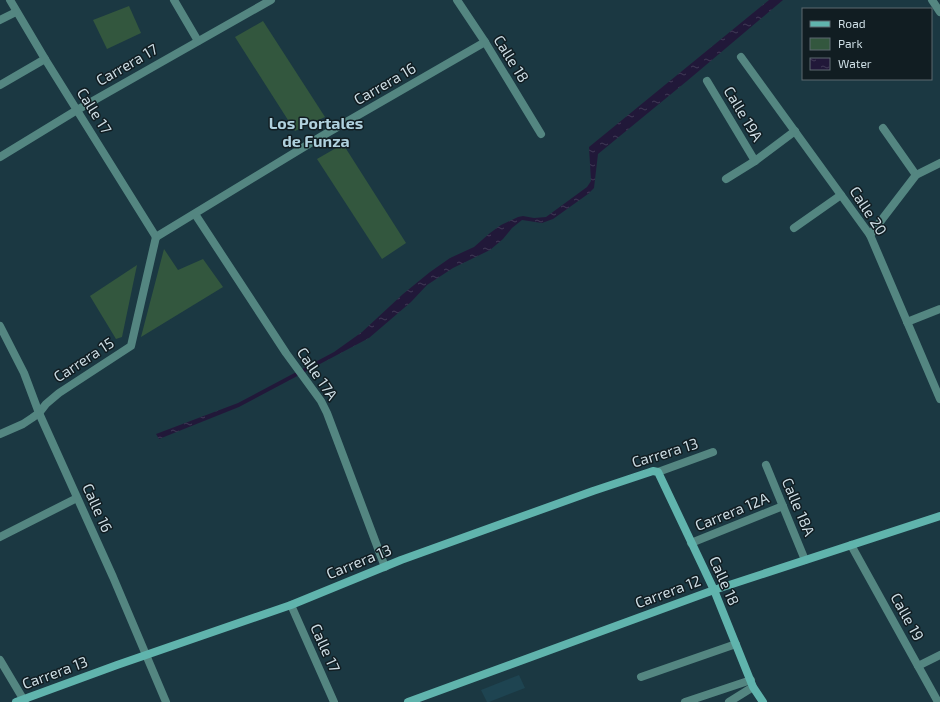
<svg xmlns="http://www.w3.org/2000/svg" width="940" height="702" viewBox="0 0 940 702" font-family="'Exo 2',sans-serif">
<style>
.built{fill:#1e4451}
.green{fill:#33573e}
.water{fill:url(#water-ripples)}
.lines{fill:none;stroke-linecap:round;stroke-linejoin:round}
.minor{stroke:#548681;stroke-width:8}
.tertiary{stroke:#548681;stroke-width:8}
.secondary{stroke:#60b4ad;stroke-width:8}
.labels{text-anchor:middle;stroke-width:3;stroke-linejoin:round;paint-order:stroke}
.street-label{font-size:15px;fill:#ccdce3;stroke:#111d22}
.neighbourhood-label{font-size:16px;font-weight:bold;fill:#b0d1de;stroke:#111d22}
</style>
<defs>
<pattern id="water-ripples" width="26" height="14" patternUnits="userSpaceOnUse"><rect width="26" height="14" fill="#211839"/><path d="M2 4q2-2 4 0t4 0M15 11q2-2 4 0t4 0" fill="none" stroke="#403956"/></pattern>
</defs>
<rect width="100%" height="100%" fill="#1b3842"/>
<!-- built -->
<polygon class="built" points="519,675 525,688 489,702 487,702 481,690"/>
<!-- green -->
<g class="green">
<polygon points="129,6 141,33 107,49 93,20"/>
<polygon points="263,21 325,117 295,131 235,37"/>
<polygon points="343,144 406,243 382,259 317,159"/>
<polygon points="164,249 178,270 203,259 223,287 141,337"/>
<polygon points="137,265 122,337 116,339 90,296"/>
</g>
<!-- water -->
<polygon class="water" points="769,0 783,0 687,81 598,154 594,188 588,194 553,219 542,223 522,220 512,228 503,239 490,250 453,268 427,285 411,302 369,338 239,407 159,439 156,434 238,403 334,352 362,332 403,294 430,272 450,258 474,247 490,233 501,225 518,217 523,216 534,218 546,217 587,187 591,181 589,147"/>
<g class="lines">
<!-- minor -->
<g class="minor">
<polyline points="10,0 45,59 156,237"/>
<polyline points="174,0 198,41"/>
<polyline points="457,0 485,42 541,134"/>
<polyline points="932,0 940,12"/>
<polyline points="0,20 16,12"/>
<polyline points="741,57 870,235 940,399"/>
<polyline points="707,81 755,161"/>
<polyline points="0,85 45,59"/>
<polyline points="883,128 916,175"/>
<polyline points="0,157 77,110 271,0"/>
<polyline points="726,179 755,161 795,131"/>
<polyline points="195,214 286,353 321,401 327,413 385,567"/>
<polyline points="794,228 841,195"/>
<polyline points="870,235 916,175 940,163"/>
<polyline points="156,237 322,136 485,42"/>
<polyline points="907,322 940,309"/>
<polyline points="0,434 23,424 32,418 39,413 46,404 59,393 131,346 156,237"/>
<polyline points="766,465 805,560"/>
<polyline points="658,472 713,452"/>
<polyline points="0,537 77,498"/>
<polyline points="691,543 783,506"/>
<polyline points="851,545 938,702"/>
<polyline points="291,605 334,702"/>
<polyline points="918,666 940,655"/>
<polyline points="641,677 736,644"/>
<polyline points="685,702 751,680"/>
<polyline points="729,702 753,687"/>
</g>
<!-- tertiary -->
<g class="tertiary">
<polyline points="0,326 24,373 39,413 113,577 166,702"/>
<polyline points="0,660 25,702"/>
</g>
<!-- secondary -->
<g class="secondary">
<polyline points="16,702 117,665 291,605 401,560 593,491 653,471 658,472 714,590 753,687 763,702"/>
<polyline points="408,702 714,590 940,516"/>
</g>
</g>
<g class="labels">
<!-- street labels -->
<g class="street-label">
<text transform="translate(511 59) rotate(58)" y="5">Calle 18</text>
<text transform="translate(127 65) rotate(-30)" y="5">Carrera 17</text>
<text transform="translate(385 84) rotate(-30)" y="5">Carrera 16</text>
<text transform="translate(94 111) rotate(58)" y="5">Calle 17</text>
<text transform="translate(743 114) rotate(59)" y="5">Calle 19A</text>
<text transform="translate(868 211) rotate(57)" y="5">Calle 20</text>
<text transform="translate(84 360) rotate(-33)" y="5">Carrera 15</text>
<text transform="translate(317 374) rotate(56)" y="5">Calle 17A</text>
<text transform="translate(665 453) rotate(-17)" y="5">Carrera 13</text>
<text transform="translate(798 507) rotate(67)" y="5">Calle 18A</text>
<text transform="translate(97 508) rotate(66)" y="5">Calle 16</text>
<text transform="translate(732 512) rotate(-22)" y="5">Carrera 12A</text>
<text transform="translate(359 562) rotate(-22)" y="5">Carrera 13</text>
<text transform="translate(724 581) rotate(66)" y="5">Calle 18</text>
<text transform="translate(668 592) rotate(-20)" y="5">Carrera 12</text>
<text transform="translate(907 617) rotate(61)" y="5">Calle 19</text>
<text transform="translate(325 648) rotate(66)" y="5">Calle 17</text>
<text transform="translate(55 673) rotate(-20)" y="5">Carrera 13</text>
</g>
<!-- neighbourhood labels -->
<g class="neighbourhood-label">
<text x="316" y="129">Los Portales<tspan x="316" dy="18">de Funza</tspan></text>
</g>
</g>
<!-- legend -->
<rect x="802" y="8" width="130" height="72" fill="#111d22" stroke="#5c696f"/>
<rect x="810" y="21" width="20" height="6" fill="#60b4ad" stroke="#5c696f"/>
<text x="838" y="28" font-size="12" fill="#ccdce3">Road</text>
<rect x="810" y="38" width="20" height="12" fill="#33573e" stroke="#5c696f"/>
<text x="838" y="48" font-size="12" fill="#ccdce3">Park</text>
<rect x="810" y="58" width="20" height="12" fill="url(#water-ripples)" stroke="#5c696f"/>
<text x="838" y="68" font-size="12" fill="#ccdce3">Water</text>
</svg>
